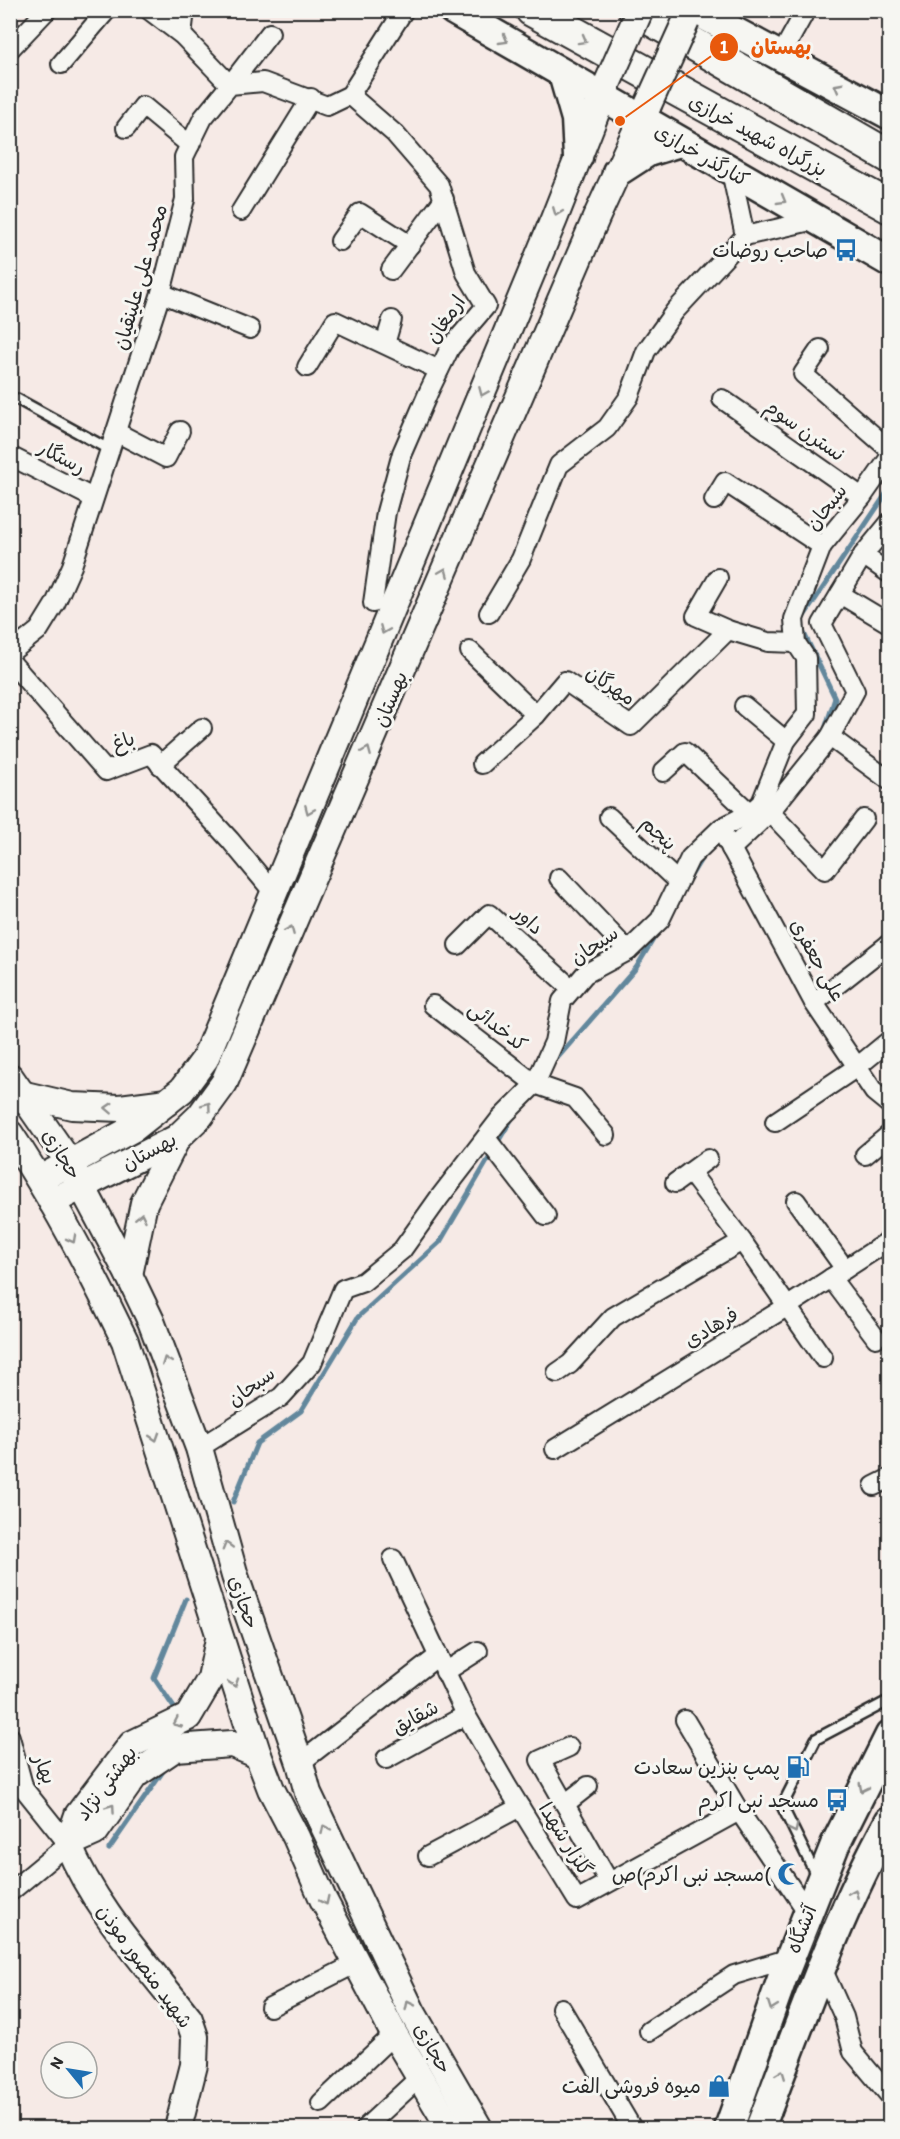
<svg xmlns="http://www.w3.org/2000/svg" width="900" height="2139" viewBox="0 0 900 2139" font-family="Itim,'Playpen Sans Arabic',sans-serif">
<style>
.lines{fill:none;stroke-linecap:round;stroke-linejoin:round}
.stream{stroke:#62879c;stroke-width:5}
.lane-casing{stroke:#2b2b2b;stroke-width:14}
.street-casing{stroke:#2b2b2b;stroke-width:22}
.secondary-casing{stroke:#2b2b2b;stroke-width:30}
.primary-casing{stroke:#2b2b2b;stroke-width:33}
.highway-casing{stroke:#2b2b2b;stroke-width:36}
.lane{stroke:#f6f6f2;stroke-width:9}
.street{stroke:#f6f6f2;stroke-width:18}
.secondary{stroke:#f6f6f2;stroke-width:26}
.primary{stroke:#f6f6f2;stroke-width:28}
.highway{stroke:#f6f6f2;stroke-width:32}
.secondary-bridge-casing{stroke:#2b2b2b;stroke-width:30;stroke-linecap:butt}
.secondary-bridge{stroke:#f6f6f2;stroke-width:26}
.oneway{stroke:#90908e}
.labels{text-anchor:middle;stroke-width:6;stroke-linejoin:round;paint-order:stroke}
.street-label{font-size:20px;fill:#2b2b2b;stroke:#f6f6f2}
.poi-label{font-size:20px;fill:#2b2b2b;stroke:#f6f6f2;text-anchor:end}
.leader{fill:none;stroke:#e8590c;stroke-width:2}
.callout-dot{fill:#e8590c;stroke:#f6f6f2;stroke-width:2}
.mark-label{font-size:18px;text-anchor:middle;font-weight:bold;fill:#fff}
.callout-label{font-size:21px;text-anchor:middle;font-weight:bold;fill:#e8590c;stroke:#f6f6f2;stroke-width:6;stroke-linejoin:round;paint-order:stroke}
</style>
<rect width="100%" height="100%" fill="#f6eae6"/>
<filter id="ink" filterUnits="userSpaceOnUse"><feTurbulence type="fractalNoise" baseFrequency=".0167" numOctaves="2"/><feDisplacementMap in="SourceGraphic" scale="12" xChannelSelector="R" yChannelSelector="G"/><feConvolveMatrix kernelMatrix="1 2 1 2 8 2 1 2 1" color-interpolation-filters="sRGB"/></filter>
<g filter="url(#ink)">
<g class="lines">
<!-- stream -->
<g class="stream">
<polyline points="802,619 890,488"/>
<polyline points="801,627 835,698 824,732"/>
<polyline points="689,879 703,856"/>
<polyline points="552,1064 636,968 657,933"/>
<polyline points="496,1145 513,1117"/>
<polyline points="233,1502 257,1443 301,1411 358,1317 440,1242 492,1153"/>
<polyline points="179,1715 154,1678 186,1599"/>
<polyline points="109,1849 166,1767"/>
</g>
<!-- lane casing -->
<g class="lane-casing">
<g id="lane">
<polyline points="17,399 110,450"/>
<polyline points="817,1877 782,1806 816,1739 890,1700"/>
</g>
</g>
<!-- street casing -->
<g class="street-casing">
<g id="street">
<polyline points="149,10 182,35 230,85 270,33"/>
<polyline points="182,35 185,10"/>
<polyline points="10,49 47,10"/>
<polyline points="780,57 806,10"/>
<polyline points="61,64 107,10"/>
<polyline points="350,95 395,134 439,185 466,273 486,306 450,348 429,391 402,453 386,512 373,603"/>
<polyline points="126,128 143,106 190,145"/>
<polyline points="731,171 745,236"/>
<polyline points="241,211 311,98"/>
<polyline points="340,241 360,213 410,245"/>
<polyline points="391,270 444,199"/>
<polyline points="161,293 250,329"/>
<polyline points="385,344 392,320"/>
<polyline points="820,349 803,374 890,450"/>
<polyline points="307,367 335,321 439,370"/>
<polyline points="722,399 862,497"/>
<polyline points="116,432 166,458 180,431"/>
<polyline points="10,456 93,498"/>
<polyline points="714,500 725,482 822,546"/>
<polyline points="863,555 890,574"/>
<polyline points="718,578 696,616 728,630 768,642 796,643"/>
<polyline points="840,594 890,624"/>
<polyline points="489,613 521,559 559,465 607,428 629,397 646,351 675,311 745,236 815,220"/>
<polyline points="470,651 536,715 565,681 631,726 728,630"/>
<polyline points="10,653 39,630 55,604 72,566 161,293 185,199 184,157 203,118 230,85 263,82 327,106 350,95 404,10"/>
<polyline points="10,661 106,771 151,754 230,840 274,893"/>
<polyline points="744,706 786,741"/>
<polyline points="830,737 890,781"/>
<polyline points="482,764 536,715"/>
<polyline points="160,765 202,728"/>
<polyline points="663,772 685,752 750,813"/>
<polyline points="770,812 825,870 864,819"/>
<polyline points="609,817 678,882"/>
<polyline points="726,839 814,1003 874,1092 890,1105"/>
<polyline points="731,849 770,812 830,737 855,691 822,624 863,555 890,522"/>
<polyline points="559,878 628,951"/>
<polyline points="458,945 489,914 572,989"/>
<polyline points="814,1003 890,943"/>
<polyline points="433,1005 535,1084 575,1098 606,1135"/>
<polyline points="775,1122 857,1067 890,1040"/>
<polyline points="486,1138 546,1216"/>
<polyline points="865,1155 890,1134"/>
<polyline points="690,1172 742,1241"/>
<polyline points="675,1183 708,1159"/>
<polyline points="796,1201 845,1269"/>
<polyline points="831,1278 876,1338"/>
<polyline points="557,1373 570,1364 613,1317 742,1241 823,1358"/>
<polyline points="199,1448 281,1397 312,1363 343,1289 363,1282 402,1250 439,1198 500,1119 535,1084 554,1042 562,1001 585,974 628,951 660,920 690,858 721,828 750,813 761,803 786,741 807,714 806,658 796,643 794,619 822,546 862,497 890,457"/>
<polyline points="555,1449 788,1306 890,1240"/>
<polyline points="874,1486 890,1478"/>
<polyline points="393,1559 466,1715 507,1786 577,1900 739,1811 808,1913"/>
<polyline points="445,1672 478,1651"/>
<polyline points="685,1720 739,1811"/>
<polyline points="10,1737 24,1789 68,1844 10,1892"/>
<polyline points="569,1747 540,1760 609,1882"/>
<polyline points="386,1759 466,1715"/>
<polyline points="300,1763 438,1656"/>
<polyline points="565,1804 588,1786"/>
<polyline points="428,1856 520,1807"/>
<polyline points="822,1968 844,2017 853,2052 890,2096"/>
<polyline points="270,2007 357,1963"/>
<polyline points="561,2008 632,2128"/>
<polyline points="649,2031 734,1975 790,1958"/>
<polyline points="321,2103 394,2034"/>
<polyline points="365,2128 420,2077"/>
</g>
</g>
<!-- secondary casing -->
<g class="secondary-casing">
<g id="secondary">
<polyline points="10,1077 69,1162 129,1275 151,1321 199,1448 235,1576 300,1763 308,1793 412,2012 479,2128"/>
<polyline points="25,1095 72,1106 120,1108 167,1102"/>
<path d="M10,1134C54,1200 91,1270 125,1341L258,1755L271,1789L296,1837L323,1899L394,2034L450,2128"/>
<polyline points="40,1179 134,1128 182,1090 205,1059 554,219 608,82"/>
<polyline points="52,1202 82,1186 177,1138 200,1116 224,1083 596,218 648,105"/>
<polyline points="129,1275 144,1203 177,1138"/>
<path d="M68,1844C95,1910 146,1963 189,2019L195,2037L194,2065L178,2128"/>
<polyline points="68,1844 78,1815 132,1744 188,1717 211,1678 219,1639"/>
<polyline points="68,1844 95,1832 135,1775 175,1748 232,1744 258,1755"/>
</g>
</g>
<!-- primary casing -->
<g class="primary-casing">
<g id="primary">
<polyline points="453,10 890,262"/>
<polyline points="694,10 890,115"/>
<polyline points="563,74 576,119 578,157"/>
<polyline points="617,172 648,152 680,142"/>
<polyline points="729,2128 783,1976 835,1845 890,1735"/>
<path d="M760,2128C800,2025 836,1917 890,1820"/>
</g>
</g>
<!-- highway casing -->
<g class="highway-casing">
<g id="highway">
<polyline points="532,10 890,207"/>
<polyline points="635,10 890,157"/>
</g>
</g>
<!-- lane -->
<use href="#lane" class="lane"/>
<!-- street -->
<use href="#street" class="street"/>
<!-- secondary -->
<use href="#secondary" class="secondary"/>
<!-- primary -->
<use href="#primary" class="primary"/>
<!-- highway -->
<use href="#highway" class="highway"/>
<!-- secondary-bridge casing -->
<g class="secondary-bridge-casing">
<g id="secondary-bridge">
<polyline points="608,82 640,10"/>
<polyline points="648,105 686,21"/>
</g>
</g>
<!-- secondary-bridge -->
<use href="#secondary-bridge" class="secondary-bridge"/>
</g>
<!-- one-way arrows -->
<defs><path id="oneway-chevron" d="M-2-3.5L2.5 0L-2 3.5" fill="none" stroke-width="1.6" stroke-linecap="round" stroke-linejoin="round" transform="scale(1.5)"/></defs>
<g class="oneway">
<use href="#oneway-chevron" transform="translate(504 40) rotate(30)"/>
<use href="#oneway-chevron" transform="translate(583 40) rotate(29)"/>
<use href="#oneway-chevron" transform="translate(838 87) rotate(-152)"/>
<use href="#oneway-chevron" transform="translate(782 200) rotate(30)"/>
<use href="#oneway-chevron" transform="translate(557 212) rotate(111)"/>
<use href="#oneway-chevron" transform="translate(483 392) rotate(113)"/>
<use href="#oneway-chevron" transform="translate(444 572) rotate(-67)"/>
<use href="#oneway-chevron" transform="translate(384 630) rotate(113)"/>
<use href="#oneway-chevron" transform="translate(367 751) rotate(-67)"/>
<use href="#oneway-chevron" transform="translate(309 810) rotate(113)"/>
<use href="#oneway-chevron" transform="translate(290 930) rotate(-67)"/>
<use href="#oneway-chevron" transform="translate(207 1106) rotate(-54)"/>
<use href="#oneway-chevron" transform="translate(109 1108) rotate(-177)"/>
<use href="#oneway-chevron" transform="translate(141 1217) rotate(-78)"/>
<use href="#oneway-chevron" transform="translate(72 1239) rotate(62)"/>
<use href="#oneway-chevron" transform="translate(166 1361) rotate(-111)"/>
<use href="#oneway-chevron" transform="translate(155 1437) rotate(72)"/>
<use href="#oneway-chevron" transform="translate(227 1546) rotate(-106)"/>
<use href="#oneway-chevron" transform="translate(234 1683) rotate(72)"/>
<use href="#oneway-chevron" transform="translate(177 1723) rotate(155)"/>
<use href="#oneway-chevron" transform="translate(863 1788) rotate(117)"/>
<use href="#oneway-chevron" transform="translate(111 1808) rotate(-55)"/>
<use href="#oneway-chevron" transform="translate(325 1829) rotate(-115)"/>
<use href="#oneway-chevron" transform="translate(794 1829) rotate(64)"/>
<use href="#oneway-chevron" transform="translate(854 1893) rotate(-67)"/>
<use href="#oneway-chevron" transform="translate(325 1901) rotate(64)"/>
<use href="#oneway-chevron" transform="translate(409 2005) rotate(-116)"/>
<use href="#oneway-chevron" transform="translate(772 2006) rotate(110)"/>
<use href="#oneway-chevron" transform="translate(781 2074) rotate(-69)"/>
</g>
</g>
<!-- icons -->
<defs>
<g id="bus-bare" transform="scale(1.8)"><path d="M-5-6H5V4H4V6H2V4H-2V6H-4V4H-5ZM-3.5-4V0h7V-4ZM-3.5 1.2v1.5H-2V1.2ZM2 1.2v1.5H3.5V1.2Z" fill="#1f6fb2" stroke="#f6f6f2" stroke-width="2.5" paint-order="stroke"/></g>
<g id="fuel-bare" transform="scale(1.8)"><path d="M-5.5-6h7V0h2V4h1.3V-2.5L3-4.5l.8-.8L6-3V5H2.5V1h-1V6h-7ZM-4.2-4.7v3.2H.2V-4.7Z" fill="#1f6fb2" stroke="#f6f6f2" stroke-width="2.5" paint-order="stroke"/></g>
<g id="mosque-bare" transform="scale(1.8)"><path d="M3.5-4.9A6 6 0 1 0 3.5 4.9A5 5 0 1 1 3.5-4.9Z" fill="#1f6fb2" stroke="#f6f6f2" stroke-width="2.5" paint-order="stroke"/></g>
<g id="shop-bare" transform="scale(1.8)"><path d="M-5-2.5h2.3a2.7 3.5 0 0 1 5.4 0H5L5.5 6h-11ZM-1.5-2.5h3a1.5 2.3 0 0 0-3 0Z" fill="#1f6fb2" stroke="#f6f6f2" stroke-width="2.5" paint-order="stroke"/></g>
</defs>
<g fill-rule="evenodd">
<use href="#bus-bare" x="846" y="250"/>
<use href="#fuel-bare" x="798" y="1767"/>
<use href="#bus-bare" x="837" y="1800"/>
<use href="#mosque-bare" x="789" y="1874"/>
<use href="#shop-bare" x="719" y="2086"/>
</g>
<g class="labels">
<!-- street labels -->
<g class="street-label">
<text transform="translate(758 135) rotate(28)" y="7">بزرگراه شهید خرازی</text>
<text transform="translate(702 155) rotate(30)" y="7">کنارگذر خرازی</text>
<text transform="translate(140 277) rotate(-74)" y="7">محمد علی علینقیان</text>
<text transform="translate(445 319) rotate(-55)" y="7">ارمغان</text>
<text transform="translate(805 430) rotate(35)" y="7">نسترن سوم</text>
<text transform="translate(62 457) rotate(27)" y="7">رستگار</text>
<text transform="translate(826 507) rotate(-52)" y="7">سبحان</text>
<text transform="translate(611 685) rotate(34)" y="7">مهرگان</text>
<text transform="translate(390 699) rotate(-67)" y="7">بهستان</text>
<text transform="translate(123 741) rotate(-20)" y="7">باغ</text>
<text transform="translate(659 833) rotate(43)" y="7">پنجم</text>
<text transform="translate(529 920) rotate(42)" y="7">داور</text>
<text transform="translate(594 945) rotate(-34)" y="7">سبحان</text>
<text transform="translate(818 960) rotate(61)" y="7">علی جعفری</text>
<text transform="translate(498 1026) rotate(38)" y="7">کدخدائی</text>
<text transform="translate(149 1151) rotate(-28)" y="7">بهستان</text>
<text transform="translate(62 1154) rotate(58)" y="7">حجازی</text>
<text transform="translate(711 1327) rotate(-31)" y="7">فرهادی</text>
<text transform="translate(251 1386) rotate(-36)" y="7">سبحان</text>
<text transform="translate(244 1602) rotate(71)" y="7">حجازی</text>
<text transform="translate(415 1717) rotate(-29)" y="7">شقایق</text>
<text transform="translate(45 1769) rotate(68)" y="7">بهار</text>
<text transform="translate(106 1783) rotate(-53)" y="7">بهشتی نژاد</text>
<text transform="translate(566 1839) rotate(58)" y="7">گلزار شهدا</text>
<text transform="translate(801 1929) rotate(-68)" y="7">آتشگاه</text>
<text transform="translate(145 1966) rotate(54)" y="7">شهید منصور موذن</text>
<text transform="translate(433 2048) rotate(60)" y="7">حجازی</text>
</g>
<!-- poi labels -->
<g class="poi-label">
<text x="828" y="257">صاحب روضات</text>
<text x="780" y="1774">پمپ بنزین سعادت</text>
<text x="819" y="1807">مسجد نبی اکرم</text>
<text x="771" y="1881">مسجد نبی اکرم)ص(</text>
<text x="701" y="2093">میوه فروشی الفت</text>
</g>
</g>
<!-- callouts -->
<path class="leader" d="M620 121L724 47"/>
<g class="callout-dot">
<circle cx="620" cy="121" r="6"/>
<circle cx="724" cy="47" r="15"/>
</g>
<g class="mark-label">
<text x="724" y="53">1</text>
</g>
<g class="callout-label">
<text x="781" y="54">بهستان</text>
</g>
<!-- margin -->
<rect width="900" height="2139" fill="none" stroke="#f6f6f2" stroke-width="36"/>
<rect x="18" y="18" width="864" height="2103" fill="none" stroke="#2b2b2b" stroke-width="2" filter="url(#ink)"/>
<!-- north arrow -->
<g transform="translate(69 2070) rotate(300)"><circle r="28" fill="#f6f6f2" stroke="#a5a5a2" stroke-width="1.5"/>
<path d="M0-4.5L10 22L0 15L-10 22Z" fill="#1f6fb2"/>
<text y="-9" font-size="16" font-weight="bold" text-anchor="middle" fill="#2b2b2b">N</text>
</g>
</svg>
